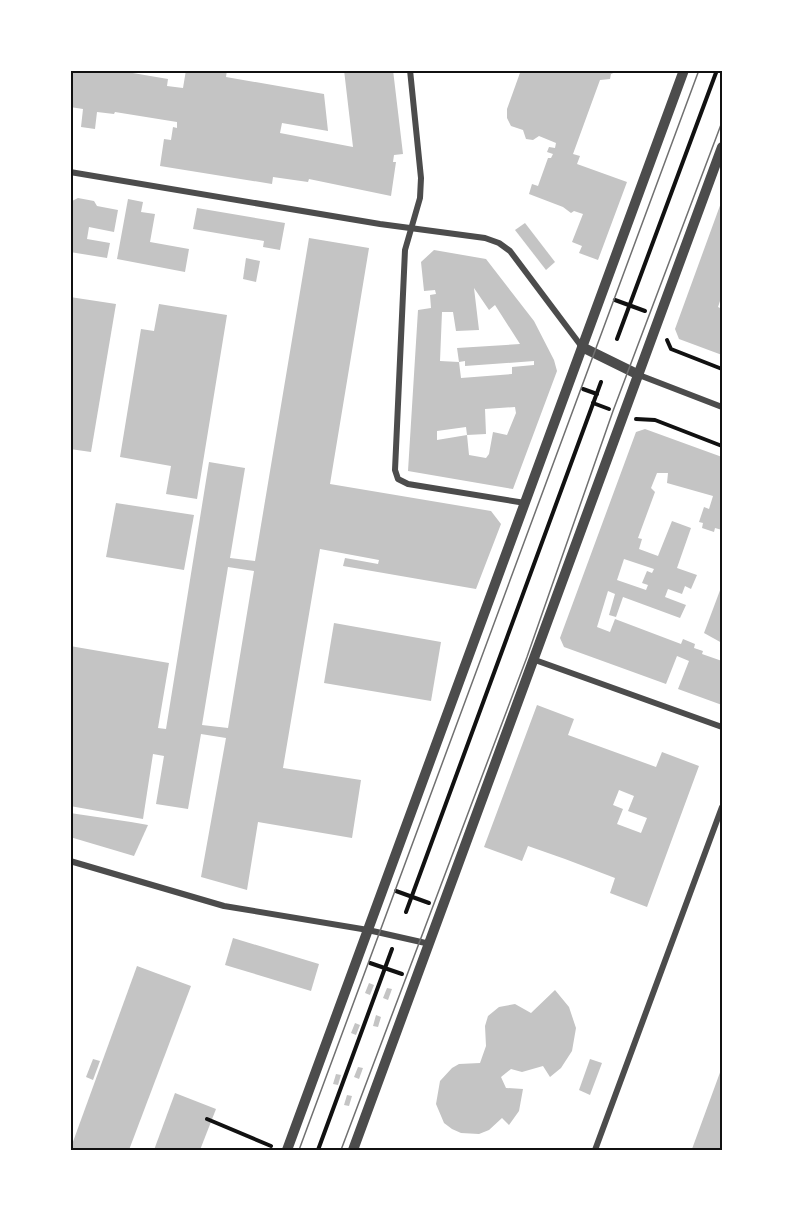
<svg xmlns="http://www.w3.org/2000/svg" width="793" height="1221" viewBox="0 0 793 1221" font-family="'Alegreya Sans',sans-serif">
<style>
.building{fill:#c4c4c4;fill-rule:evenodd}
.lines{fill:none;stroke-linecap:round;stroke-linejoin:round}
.path{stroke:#111;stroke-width:4}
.minor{stroke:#4c4c4c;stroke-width:6}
.tertiary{stroke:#4c4c4c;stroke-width:10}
.tram{stroke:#707070;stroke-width:1.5}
.neatline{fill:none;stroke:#111;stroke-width:2}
</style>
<rect width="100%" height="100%" fill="#fff"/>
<!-- building -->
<g class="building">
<polygon points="70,70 115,70 168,79 167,86 183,88 186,70 227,70 226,77 324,94 328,131 282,123 280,133 353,147 344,70 393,70 403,154 394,155 393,162 396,162 391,196 309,179 308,182 273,177 272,184 160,166 164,139 171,140 173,127 177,128 177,122 115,112 114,114 97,112 95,129 81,127 83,109 70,107"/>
<polygon points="521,70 620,70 611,74 610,79 600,80 573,154 580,156 577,164 627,182 598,260 579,253 582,246 572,242 583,214 574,211 571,213 563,207 529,194 532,184 538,186 548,158 551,158 553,154 547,152 549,147 555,148 556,143 539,136 533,140 526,139 523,130 511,126 507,118 507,109"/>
<polygon points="78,198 94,201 97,206 118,210 114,232 89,227 87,239 110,243 107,258 70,252 73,225 70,225 70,202"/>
<polygon points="128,199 143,202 141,212 155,214 150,242 189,249 185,272 117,259"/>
<polygon points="722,200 722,295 718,307 722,309 722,355 679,339 675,329"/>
<polygon points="197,208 285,223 280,250 263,247 264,241 193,229"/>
<polygon points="525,223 555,262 546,270 515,230"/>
<path d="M309,238L369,248L330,484L491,511L501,524L476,589L343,566L345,558L378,564L379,560L320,549L283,768L361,780L352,838L258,822L247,890L201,877L226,738L201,734L188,809L156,804L164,756L153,754L143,819L70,806V646L169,663L158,728L166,729L209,462L245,468L230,558L255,561ZM228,567L254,571L228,728L202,725Z"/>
<path d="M434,250L486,259L534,321L554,360L557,371L513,489L408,471L418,310L431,308L430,295L436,294L435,290L424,291L421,262ZM474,288L489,310L495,305L520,344L457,348L459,362L440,361L442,312H453L456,331L479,330ZM465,361V366L534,361V365L512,367V374L461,378L459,362ZM515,407L516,413L507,435L493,432L489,454L486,458L469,455L467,435L486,434L485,409ZM466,427L467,435L437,440V431Z"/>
<polygon points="246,258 260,261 256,282 243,279"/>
<polygon points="70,297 116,304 91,452 70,449"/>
<polygon points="159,304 227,315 197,499 166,494 171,466 120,457 141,329 154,331"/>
<path d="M645,429L722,457V530L715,528L714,532L702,528L703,523L699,522L704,507L709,509L713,496L667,483L668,473H657L651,488L655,492L638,538L642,539L639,549L658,556L672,521L691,528L677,568L697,575L691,589L685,586L682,594L668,589L665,597L686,605L680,618L623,597L616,617L609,615L615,594L608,591L597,627L610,632L615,619L681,644L683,639L695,644L694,648L703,651L702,654L722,661V705L678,689L689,661L677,656L666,684L564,647L560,638L636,432ZM624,559L654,569L652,573L647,571L642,583L648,585L646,590L617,580Z"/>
<polygon points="116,503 194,515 184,570 106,557"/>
<polygon points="722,585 722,643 704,633"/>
<polygon points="334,623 441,642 431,701 324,683"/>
<path d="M537,705L574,719L568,735L656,767L662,752L699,766L647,907L610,893L615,878L565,859L528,846L522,861L484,847ZM619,790L634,796L628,811L647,818L641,833L617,824L623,809L613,805Z"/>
<polygon points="70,813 131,822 148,825 134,856 70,837"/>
<polygon points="233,938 319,964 311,991 225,965"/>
<polygon points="137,966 191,986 129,1150 70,1150"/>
<polygon points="369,983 374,985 370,995 365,993"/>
<polygon points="387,988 392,989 388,1000 383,998"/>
<polygon points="555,990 569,1007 576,1028 572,1051 561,1068 550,1077 543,1066 522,1072 511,1069 501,1077 506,1088 523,1089 519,1111 509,1125 502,1118 489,1130 479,1134 461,1133 452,1129 444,1123 436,1104 440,1081 452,1068 459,1064 480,1063 486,1046 485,1026 488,1016 499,1007 515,1004 531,1013"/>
<polygon points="376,1015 381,1017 378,1027 373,1026"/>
<polygon points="355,1023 360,1025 356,1035 351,1033"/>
<polygon points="93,1059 100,1061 93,1080 86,1077"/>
<polygon points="590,1059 602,1063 590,1095 579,1090"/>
<polygon points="358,1067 363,1068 359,1079 354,1077"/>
<polygon points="722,1067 722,1150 688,1150 689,1148 692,1149"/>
<polygon points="336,1074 341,1075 338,1085 333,1084"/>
<polygon points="175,1093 216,1109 200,1150 154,1150"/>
<polygon points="347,1095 352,1096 349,1106 344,1105"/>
</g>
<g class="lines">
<!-- path -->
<g class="path">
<polyline points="615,300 645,311"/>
<polyline points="617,339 717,70"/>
<polyline points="667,340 671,349 722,369"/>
<polyline points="583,389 597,394"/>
<polyline points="593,403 609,409"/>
<polyline points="636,419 655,420 722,446"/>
<polyline points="396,891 429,903"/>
<polyline points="406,912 601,382"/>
<polyline points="370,963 402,974"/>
<polyline points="207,1119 271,1146"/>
<polyline points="318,1150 392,949"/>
</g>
<!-- minor -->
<g class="minor">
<polyline points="410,70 421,178 420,198 405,250 395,470 398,479 408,484 525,503"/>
<polyline points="70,172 380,224 485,238 499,243 510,251 582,347"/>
<polyline points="639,375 722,407"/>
<polyline points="535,660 722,727"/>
<polyline points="70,861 224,906 368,930 430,944"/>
<polyline points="595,1150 722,807"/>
</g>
<!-- tertiary -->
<g class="tertiary">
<polyline points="582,347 639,375"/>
<polyline points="287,1150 684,70"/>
<polyline points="353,1150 722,147"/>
</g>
<!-- tram -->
<g class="tram">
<polyline points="299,1150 699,70"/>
<polyline points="341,1150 527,657 613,411 722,122"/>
</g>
</g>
<!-- border -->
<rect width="793" height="1221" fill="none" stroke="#ffffff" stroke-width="144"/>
<rect x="72" y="72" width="649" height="1077" class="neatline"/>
</svg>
